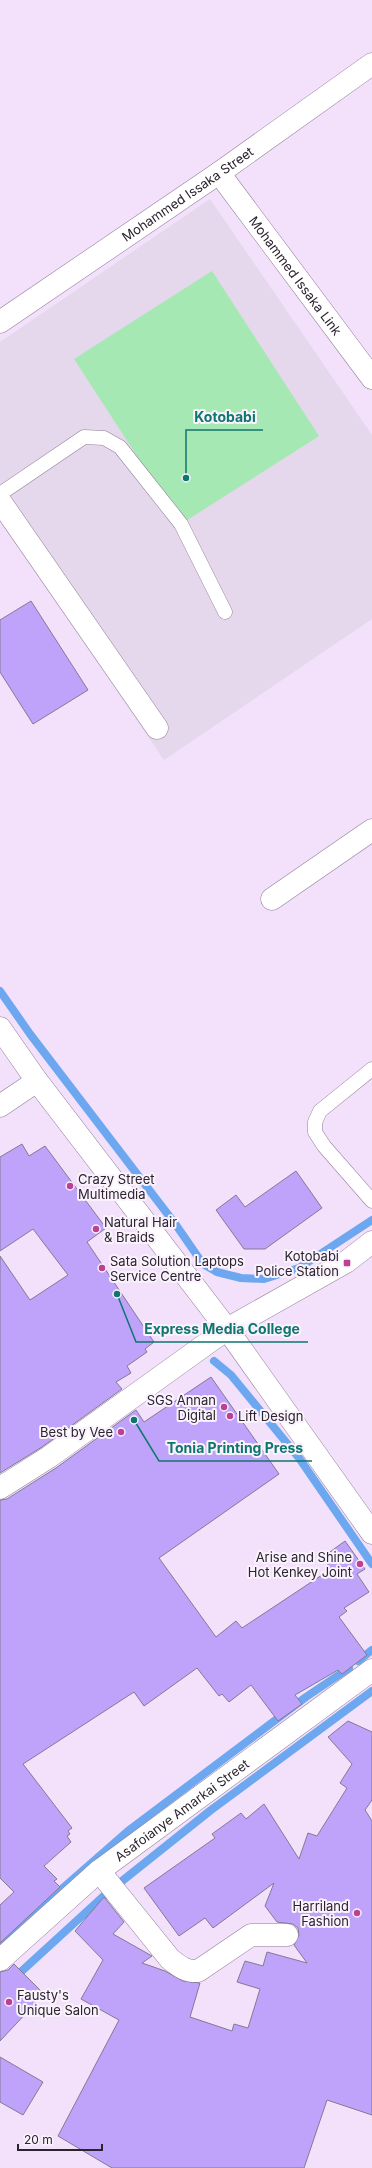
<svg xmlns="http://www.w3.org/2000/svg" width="372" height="2168" viewBox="0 0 372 2168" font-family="Inter,sans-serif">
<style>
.education{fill:#e5d8ec}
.green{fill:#a5e8b4}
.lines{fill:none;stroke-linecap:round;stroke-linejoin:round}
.stream{stroke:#6ca7f0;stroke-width:8}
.building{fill:#bfa3fa;stroke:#827a95}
.service-casing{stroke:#917f98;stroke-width:15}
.minor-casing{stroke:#917f98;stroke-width:23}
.tertiary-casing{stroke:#917f98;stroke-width:23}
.service{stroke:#fff;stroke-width:14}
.minor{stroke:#fff;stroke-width:22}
.tertiary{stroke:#fff;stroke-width:22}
.poi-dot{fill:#bc4192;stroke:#faf2fd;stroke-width:1.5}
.labels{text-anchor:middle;stroke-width:4;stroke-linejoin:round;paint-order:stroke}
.street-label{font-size:13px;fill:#2b242e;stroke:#faf2fd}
.poi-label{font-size:13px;fill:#2b242e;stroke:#faf2fd;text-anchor:start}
.leader{fill:none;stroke:#0f766e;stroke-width:1.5}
.callout-dot{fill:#0f766e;stroke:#faf2fd;stroke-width:1.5}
.callout-label{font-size:14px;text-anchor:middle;font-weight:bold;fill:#0f766e;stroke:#faf2fd;stroke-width:4;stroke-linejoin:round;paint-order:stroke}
</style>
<rect width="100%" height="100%" fill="#f3e0fb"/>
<!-- education -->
<polygon class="education" points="210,199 372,435 372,619 164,760 0,521 0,342"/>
<!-- green -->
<polygon class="green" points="212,271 319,436 181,524 74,359"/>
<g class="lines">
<!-- stream -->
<g class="stream">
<polyline points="0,991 30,1034 176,1225 203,1264 217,1272 241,1278 264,1279 299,1268 372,1220"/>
<polyline points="214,1361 231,1375 299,1458 372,1564"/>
<polyline points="358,1661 372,1650"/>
<polyline points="0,1943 128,1831 306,1697 349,1668"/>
<polyline points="0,1991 107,1893 211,1810 372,1691"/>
</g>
</g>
<!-- building -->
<g class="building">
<polygon points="31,601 88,690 33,724 0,672 0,620"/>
<polygon points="22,1144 29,1156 45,1146 106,1228 87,1242 154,1342 145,1349 147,1352 127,1366 131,1373 116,1382 122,1389 42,1447 0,1473 0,1256 30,1300 68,1275 33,1229 0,1251 0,1157"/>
<polygon points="296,1171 322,1208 265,1249 244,1249 216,1210 236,1195 245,1207"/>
<polygon points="211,1377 279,1474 159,1558 216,1637 236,1621 242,1628 331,1569 323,1557 345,1541 365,1569 357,1574 369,1592 344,1608 347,1611 339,1617 367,1655 342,1674 338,1670 295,1695 302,1704 278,1721 251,1685 229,1702 222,1694 219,1696 197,1668 144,1706 134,1692 23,1764 72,1828 68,1831 70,1834 67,1836 71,1842 44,1866 57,1879 54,1881 60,1887 0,1943 0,1905 14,1892 0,1878 0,1500 7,1499 56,1468 136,1410 144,1422"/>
<polygon points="348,1721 372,1732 372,1800 365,1810 372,1821 372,2115 327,2100 304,2168 112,2168 58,2136 119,2020 81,1999 103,1960 75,1931 104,1897 124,1922 113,1934 152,1956 142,1963 165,1971 183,1981 200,1983 190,2017 232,2031 234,2024 248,2028 260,1989 237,1982 245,1961 263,1966 267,1952 307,1963 294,1945 299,1935 298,1928 293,1924 277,1922 265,1906 274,1883 213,1928 205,1918 179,1936 144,1888 215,1838 212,1834 241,1813 246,1819 264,1804 299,1859 308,1833 317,1836 347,1788 340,1783 352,1764 328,1737"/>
<polygon points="14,1964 44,1994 0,2041 0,1972 8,1970"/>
<polygon points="0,2057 43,2082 23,2115 0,2102"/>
</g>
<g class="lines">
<!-- service casing -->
<g class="service-casing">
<g id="service">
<polyline points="0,494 84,437 104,438 120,447 181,524 225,612"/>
<polyline points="372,1069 320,1111 315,1122 315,1132 324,1146 372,1201"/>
</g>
</g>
<!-- minor casing -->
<g class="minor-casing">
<g id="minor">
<path id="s1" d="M219,173L372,378"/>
<path id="s2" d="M0,322L219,173L372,64"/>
<polyline points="0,501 157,728"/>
<polyline points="272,899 372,830"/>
<polyline points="0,1488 49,1457 227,1329 372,1533"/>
<path d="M99,1871L170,1959C179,1966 186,1972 198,1971L251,1935H287"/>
<path id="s3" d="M0,1960L99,1871L372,1670"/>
</g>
</g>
<!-- tertiary casing -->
<g class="tertiary-casing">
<g id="tertiary">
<polyline points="0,1028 37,1081 227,1329 346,1262 372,1242"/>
<polyline points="0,1106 37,1081"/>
</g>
</g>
<!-- service -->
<use href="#service" class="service"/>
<!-- minor -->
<use href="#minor" class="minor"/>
<!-- tertiary -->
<use href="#tertiary" class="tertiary"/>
</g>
<!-- markers -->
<g class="poi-dot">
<circle cx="70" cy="1186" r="4"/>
<circle cx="96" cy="1229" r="4"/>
<rect x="343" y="1259" width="8" height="8" rx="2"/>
<circle cx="102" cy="1268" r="4"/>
<circle cx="224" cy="1407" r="4"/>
<circle cx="230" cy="1416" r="4"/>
<circle cx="121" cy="1432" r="4"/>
<circle cx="360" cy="1564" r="4"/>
<circle cx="357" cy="1913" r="4"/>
<circle cx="9" cy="2002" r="4"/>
</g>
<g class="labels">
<!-- street labels -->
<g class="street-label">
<text dy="5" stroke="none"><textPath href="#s2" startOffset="227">Mohammed Issaka Street</textPath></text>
<text dy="5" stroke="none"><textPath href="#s1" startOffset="128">Mohammed Issaka Link</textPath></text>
<text dy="5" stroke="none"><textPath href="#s3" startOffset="236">Asafoianye Amarkai Street</textPath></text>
</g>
<!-- poi labels -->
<g class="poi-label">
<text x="78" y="1184">Crazy Street<tspan x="78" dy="15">Multimedia</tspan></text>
<text x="104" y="1227">Natural Hair<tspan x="104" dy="15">&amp; Braids</tspan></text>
<text x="339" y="1261" text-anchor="end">Kotobabi<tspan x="339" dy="15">Police Station</tspan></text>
<text x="110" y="1266">Sata Solution Laptops<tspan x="110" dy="15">Service Centre</tspan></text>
<text x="216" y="1405" text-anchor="end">SGS Annan<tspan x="216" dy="15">Digital</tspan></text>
<text x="238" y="1421">Lift Design</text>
<text x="113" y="1437" text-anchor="end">Best by Vee</text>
<text x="352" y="1562" text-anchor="end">Arise and Shine<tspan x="352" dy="15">Hot Kenkey Joint</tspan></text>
<text x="349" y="1911" text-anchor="end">Harriland<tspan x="349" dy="15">Fashion</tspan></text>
<text x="17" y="2000">Fausty's<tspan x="17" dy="15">Unique Salon</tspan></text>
</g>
</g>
<!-- callouts -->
<path class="leader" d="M186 478L186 430H263M117 1294L136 1342H308M134 1420L159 1461H312"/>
<g class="callout-dot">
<circle cx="186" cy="478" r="4"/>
<circle cx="117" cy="1294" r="4"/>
<circle cx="134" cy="1420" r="4"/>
</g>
<g class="callout-label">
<text x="225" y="422">Kotobabi</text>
<text x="222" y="1334">Express Media College</text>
<text x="235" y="1453">Tonia Printing Press</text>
</g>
<!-- scale -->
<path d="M18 2144v6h84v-6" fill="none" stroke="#2b242e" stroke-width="2"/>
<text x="24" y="2144" font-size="12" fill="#2b242e" stroke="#faf2fd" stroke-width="3" paint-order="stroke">20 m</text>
</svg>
